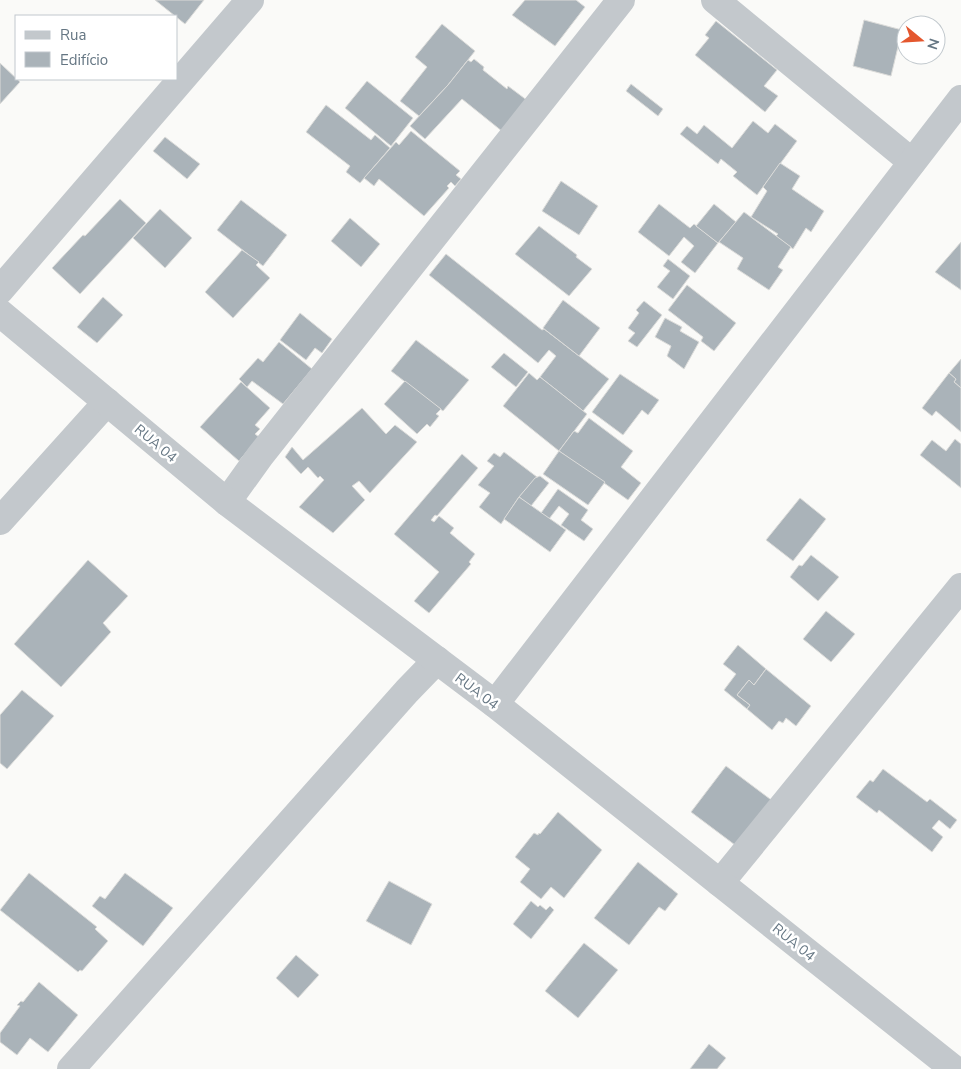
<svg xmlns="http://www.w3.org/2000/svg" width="961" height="1069" viewBox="0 0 961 1069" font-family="'Nunito Sans',sans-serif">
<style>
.building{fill:#aab3b9;stroke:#dcdcda}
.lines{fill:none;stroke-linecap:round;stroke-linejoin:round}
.minor{stroke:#c3c8cc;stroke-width:28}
.tertiary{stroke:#c3c8cc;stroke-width:28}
.labels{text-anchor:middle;stroke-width:5;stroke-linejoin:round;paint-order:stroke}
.street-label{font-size:14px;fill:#657683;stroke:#fff}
</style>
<rect width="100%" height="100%" fill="#fafaf8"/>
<!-- building -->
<g class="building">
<polygon points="155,0 204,0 185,24"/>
<polygon points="525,0 576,0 585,7 555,46 512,15"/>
<polygon points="864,20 902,30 891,76 853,66"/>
<polygon points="716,21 777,70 764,86 778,96 765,112 695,55 709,38 705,35"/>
<polygon points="442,24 475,51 448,85 419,116 400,101 427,67 415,57"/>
<polygon points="474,59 484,67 483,70 507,89 508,86 528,101 503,132 462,99 425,139 410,126 448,85 468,60 471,62"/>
<polygon points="0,63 20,82 0,104"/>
<polygon points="367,81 413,118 391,146 345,108"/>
<polygon points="631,84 663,109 658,116 626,91"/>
<polygon points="326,105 371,140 375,135 390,148 360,183 346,172 350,166 306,132"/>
<polygon points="753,121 768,133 775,124 797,141 757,195 733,176 737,172 721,159 718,164 680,134 687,126 697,134 704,125 732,148"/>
<polygon points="411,131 460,171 456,175 461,179 455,186 451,182 447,186 449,188 424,216 379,179 374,186 364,178 396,142 399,145"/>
<polygon points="165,137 200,164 187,179 153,151"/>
<polygon points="780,163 800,176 792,189 824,211 811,232 806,228 793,249 776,236 778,234 751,217 767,191 763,187"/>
<polygon points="561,181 598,206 579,235 542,211"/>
<polygon points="120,199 146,223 80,294 52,268 83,235 85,236"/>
<polygon points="241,200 287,235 263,266 217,230"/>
<polygon points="659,204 690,228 694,224 718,243 695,273 681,262 694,246 684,237 669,256 638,232"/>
<polygon points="714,204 736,222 718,243 696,226"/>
<polygon points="160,209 192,238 165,268 133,238"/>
<polygon points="744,212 791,247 778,267 783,270 769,290 737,269 743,258 719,242"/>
<polygon points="350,218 380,244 361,267 331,241"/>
<polygon points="539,226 577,255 576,257 592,269 569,296 515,254"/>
<polygon points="961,242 961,290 935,272"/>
<polygon points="242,250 259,262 256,265 270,278 233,318 205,292"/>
<polygon points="446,254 542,330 544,329 609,379 583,411 540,377 556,356 549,350 538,363 429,275"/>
<polygon points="668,259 690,276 673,299 657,287 670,271 663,266"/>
<polygon points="687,285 736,323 714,351 701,341 703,337 668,310"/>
<polygon points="103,297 123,315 97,343 77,327"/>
<polygon points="563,300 600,328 579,356 543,328"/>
<polygon points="644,301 662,315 637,347 628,341 635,333 628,328 639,313 636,310"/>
<polygon points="300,313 332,339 322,353 315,348 306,360 280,340"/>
<polygon points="665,318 682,327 680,331 699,342 684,369 667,356 671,346 655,337"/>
<polygon points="416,340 469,380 443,411 391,371"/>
<polygon points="279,342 312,369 283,404 252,381 247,387 239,379 258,358 263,362"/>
<polygon points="504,353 528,372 516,387 491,367"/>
<polygon points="961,359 961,388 954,382 956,379 949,373"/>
<polygon points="529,373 537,380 540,377 587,414 559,451 503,406"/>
<polygon points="949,373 956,379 954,382 961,388 961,432 936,411 932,416 922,408"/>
<polygon points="620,374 659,400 648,415 642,410 623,435 592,412"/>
<polygon points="405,381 441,409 436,414 439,416 430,427 427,424 417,434 384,404"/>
<polygon points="241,382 270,408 255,425 260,429 255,434 259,437 239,461 200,427"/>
<polygon points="362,408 386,434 395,425 417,442 370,493 359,481 352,486 365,500 333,533 299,507 324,480 320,476 318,478 308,467 301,474 285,457 292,447 303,460"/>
<polygon points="589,418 633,451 621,467 641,483 628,500 559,451 574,431 578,433"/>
<polygon points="955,439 961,444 961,488 920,455 932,440 946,451"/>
<polygon points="559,451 605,482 588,505 543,474"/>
<polygon points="504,452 537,477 519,497 501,524 479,507 490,493 478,485 494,466 487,461 494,453 500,457"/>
<polygon points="462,454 478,468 437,516 435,515 431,520 434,522 439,516 454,528 450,533 475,554 469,562 471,564 429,613 414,601 439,572 394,534"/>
<polygon points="540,476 549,483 531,506 519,497 535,478"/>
<polygon points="558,489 588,510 581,520 593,529 584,541 561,525 569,514 559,506 549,519 541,513"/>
<polygon points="519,497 566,530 550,552 504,519"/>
<polygon points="800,498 826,519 793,561 766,540"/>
<polygon points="811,555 839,577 818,601 790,577 799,565 802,566"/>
<polygon points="88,560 128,596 103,623 111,632 61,687 14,644"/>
<polygon points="826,611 855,634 831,662 803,639"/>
<polygon points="738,645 766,669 754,685 749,680 737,695 750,705 747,709 724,690 736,674 723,664"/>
<polygon points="766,669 811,706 796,726 786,718 783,723 779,721 772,730 747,709 750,705 737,695 749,680 754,685"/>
<polygon points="22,690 54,716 7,769 0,763 0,715"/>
<polygon points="726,766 774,802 739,848 691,812"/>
<polygon points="883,769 927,802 930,799 957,820 950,829 939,820 932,828 943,837 932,852 879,810 877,813 856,797 870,780 873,782"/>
<polygon points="558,812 602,850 564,898 551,887 541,899 520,882 530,869 515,857 534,833 538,835 539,833 540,834"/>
<polygon points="638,862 678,894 665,911 659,907 629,945 594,918"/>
<polygon points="29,873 97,927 95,929 108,941 82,971 80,970 78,972 0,910"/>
<polygon points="125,873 173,908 143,946 92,906 100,896 105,899"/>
<polygon points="389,881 432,904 411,945 366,921"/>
<polygon points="531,901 538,907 540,905 546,910 550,906 554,910 531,939 513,924"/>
<polygon points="584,943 618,970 578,1018 545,991"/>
<polygon points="296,955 319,975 298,998 276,978"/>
<polygon points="39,982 78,1015 48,1052 30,1038 17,1055 0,1042 0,1033 20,1006 17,1005 21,1001 23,1002"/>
<polygon points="709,1044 726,1058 717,1069 690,1069"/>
</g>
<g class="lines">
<!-- minor -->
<g class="minor">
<polyline points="715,0 912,162"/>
<polyline points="0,290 250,0"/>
<polyline points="227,502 260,456 621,0"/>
<polyline points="0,521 107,402"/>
<polyline points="495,704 961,99"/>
<polyline points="720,883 961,587"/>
<polyline points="71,1069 407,691 437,660"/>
</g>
<!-- tertiary -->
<polyline class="tertiary" points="0,313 227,502 495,704 954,1069"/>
</g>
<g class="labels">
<!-- street labels -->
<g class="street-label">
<text transform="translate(156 443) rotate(40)" y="5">RUA 04</text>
<text transform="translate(477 691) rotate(37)" y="5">RUA 04</text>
<text transform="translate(794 942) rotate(39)" y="5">RUA 04</text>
</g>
</g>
<!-- legend -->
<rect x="15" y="15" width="162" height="65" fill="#ffffff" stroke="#c1c8cd"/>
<rect x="25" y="31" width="25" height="8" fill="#c3c8cc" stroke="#c1c8cd"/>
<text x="60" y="40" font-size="15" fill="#657683">Rua</text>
<rect x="25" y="52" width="25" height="15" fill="#aab3b9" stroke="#c1c8cd"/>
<text x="60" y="65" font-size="15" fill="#657683">Edifício</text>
<!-- north arrow -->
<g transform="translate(921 40) rotate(108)"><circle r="24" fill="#ffffff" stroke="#c1c8cd"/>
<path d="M0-4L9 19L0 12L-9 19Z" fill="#e4572e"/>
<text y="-8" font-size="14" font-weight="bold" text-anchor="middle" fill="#657683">N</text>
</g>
</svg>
